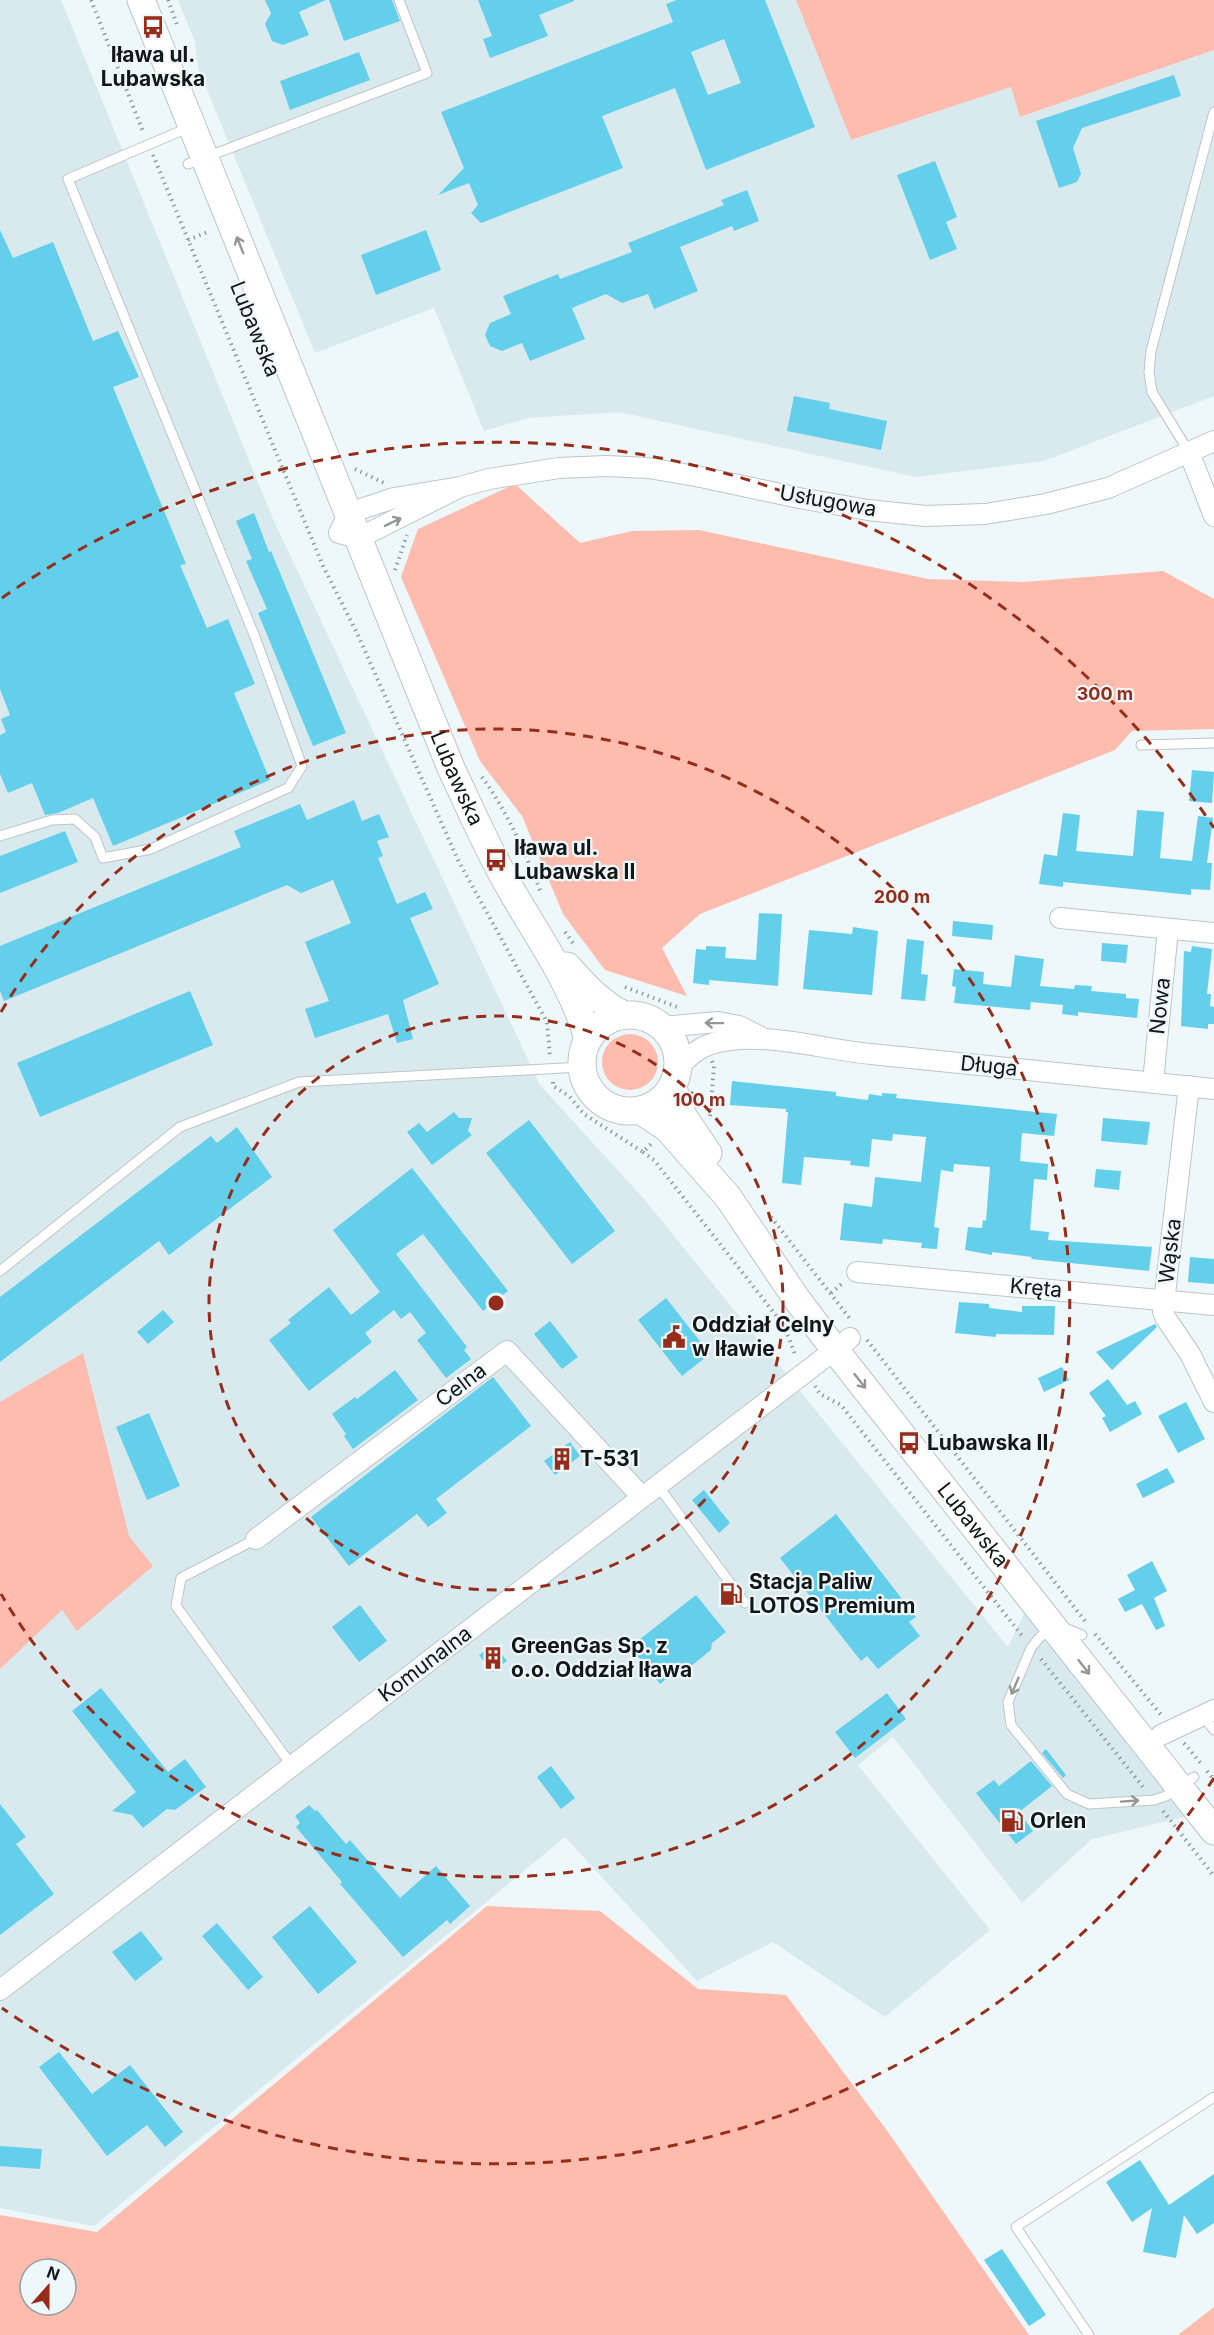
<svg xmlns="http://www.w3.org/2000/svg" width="1214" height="2335" viewBox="0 0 1214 2335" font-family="Inter,sans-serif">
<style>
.built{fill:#d9eaef}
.green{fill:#fdbcae;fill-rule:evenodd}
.building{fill:#63cfeb;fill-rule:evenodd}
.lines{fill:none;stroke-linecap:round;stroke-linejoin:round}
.lane-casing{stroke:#bdc5c7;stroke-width:11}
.street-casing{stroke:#bdc5c7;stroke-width:22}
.secondary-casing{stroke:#bdc5c7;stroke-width:29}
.path{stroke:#949b9c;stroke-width:4;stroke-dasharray:1.5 4.5;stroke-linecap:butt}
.lane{stroke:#fff;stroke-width:9}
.street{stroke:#fff;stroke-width:20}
.secondary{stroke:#fff;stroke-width:27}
.oneway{stroke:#959797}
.ring{fill:none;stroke:#962d1b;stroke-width:3;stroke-dasharray:10 8}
.labels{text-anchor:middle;stroke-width:4.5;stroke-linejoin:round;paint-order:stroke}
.poi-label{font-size:21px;font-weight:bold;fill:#141718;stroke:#eef7f9;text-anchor:start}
.street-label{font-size:21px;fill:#141718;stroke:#eef7f9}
.centre{fill:#962d1b;stroke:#eef7f9;stroke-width:3}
.ring-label{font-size:18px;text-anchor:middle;font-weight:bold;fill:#962d1b;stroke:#eef7f9;stroke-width:4.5;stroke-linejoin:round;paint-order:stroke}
</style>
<rect width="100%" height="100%" fill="#eef7f9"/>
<!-- built -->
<g class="built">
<polygon points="0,0 61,0 273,519 540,1085 644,1199 1008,1647 1027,1608 1192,1815 1092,1839 1022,1903 893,1737 858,1765 990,1930 885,2017 773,1942 697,1981 565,1837 94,2226 0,2208"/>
<polygon points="178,0 796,0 851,140 1011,87 1021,117 1214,50 1214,396 1044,461 916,477 619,412 528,418 484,431 434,308 315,353 198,68 195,42"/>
</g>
<!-- green -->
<g class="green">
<polygon points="796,0 1214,0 1214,50 1020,117 1011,87 851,140"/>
<polygon points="515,484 580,543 632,531 699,530 928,579 1024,582 1163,571 1214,599 1214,729 1132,731 1115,750 700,914 662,948 687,996 605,970 563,914 522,816 480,761 401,577 418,529"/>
<circle cx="630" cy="1062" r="28"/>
<polygon points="83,1353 129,1536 153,1566 77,1631 62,1610 0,1669 0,1402"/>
<path d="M487,1906L600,1911L698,1989L786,1995L888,2132L1029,2335H0V2215L97,2232ZM30,2269H66V2305H30Z"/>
<polygon points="1214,2307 1214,2335 1178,2335"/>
</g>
<!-- building -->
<g class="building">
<polygon points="265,0 326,0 299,12 309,35 283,45 272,41 265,24 271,13"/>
<polygon points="329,0 392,0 400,21 344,41"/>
<polygon points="478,0 574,0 574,1 539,15 548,36 490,58 483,39 492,36"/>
<path d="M677,0H765L815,127L706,170L675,88L602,116L623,168L481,223L471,213L478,205L469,183L438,195L464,168L441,112L673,22L666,4ZM724,39L741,83L708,95L691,52Z"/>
<polygon points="359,52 370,80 290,110 280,81"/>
<polygon points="1174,75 1181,96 1082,128 1073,148 1081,174 1077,182 1059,188 1036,121"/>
<polygon points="935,161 957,217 946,222 957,249 930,260 897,175"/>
<polygon points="747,190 759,221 734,231 732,226 680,247 698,291 654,309 648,294 622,303 606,294 572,308 585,339 530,361 522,343 502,351 490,346 485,335 490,323 511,314 503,296 558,274 560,279 632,252 628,243 724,205 721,200"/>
<polygon points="0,230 13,258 53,242 93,341 118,331 139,377 113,387 186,564 180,565 207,628 228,619 255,684 234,693 270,780 113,846 93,798 58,813 45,815 32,783 8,793 0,774 0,735 6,732 1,719 10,715 0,689"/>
<polygon points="426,230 441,270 376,295 361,255"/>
<polygon points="794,396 830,403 829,409 887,421 881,450 787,431"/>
<polygon points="254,513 269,552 271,551 346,733 313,746 258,613 267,609 246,561 252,559 236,521"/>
<polygon points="1192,770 1214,772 1212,803 1189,801"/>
<polygon points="354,800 362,821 379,814 389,837 377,841 383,856 378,858 397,904 425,892 433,909 410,918 439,984 403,1000 413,1039 397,1043 388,1014 315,1038 305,1009 329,1001 305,942 351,923 333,880 301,893 287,885 4,1001 0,991 0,946 241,847 234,831 300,804 307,820"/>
<polygon points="1137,810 1164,812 1160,858 1192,861 1198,816 1213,818 1207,863 1212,863 1210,890 1191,889 1191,895 1063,882 1063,887 1039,884 1044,854 1057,856 1063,813 1080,815 1076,851 1133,856"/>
<polygon points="65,831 78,862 0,893 0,856"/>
<polygon points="759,913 782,914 778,986 709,980 709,985 693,983 696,949 706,950 706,946 726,947 725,958 756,960"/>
<polygon points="953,921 993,925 992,940 952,936"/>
<polygon points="853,927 878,931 872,995 803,989 809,930 852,934"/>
<polygon points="907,939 924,941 921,974 928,975 925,1001 901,999"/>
<polygon points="1102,943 1128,945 1126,963 1101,961"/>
<polygon points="1192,946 1212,949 1207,994 1211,994 1210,1006 1214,1007 1214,1024 1208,1024 1208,1029 1181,1026 1184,951 1191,952"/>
<polygon points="1015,955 1044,959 1040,986 1074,989 1075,985 1092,986 1091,991 1126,994 1126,998 1139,999 1137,1018 1078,1012 1078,1016 1062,1014 1063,1005 1031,1002 1030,1010 954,1003 956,987 952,986 954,969 984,972 983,984 1011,987"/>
<polygon points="190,991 213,1045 40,1117 17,1063"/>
<polygon points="732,1081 836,1092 836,1096 868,1100 869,1094 882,1096 882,1093 897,1094 896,1098 1057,1114 1054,1136 1022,1133 1020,1161 1048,1164 1047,1180 1034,1179 1030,1230 1049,1232 1048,1240 1152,1247 1149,1271 1031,1259 1032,1257 992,1252 992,1255 965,1250 968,1227 982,1228 983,1220 986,1221 990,1167 954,1164 953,1172 941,1170 934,1227 939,1228 937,1249 921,1248 922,1243 883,1239 882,1244 840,1240 844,1203 872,1207 875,1177 921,1182 926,1137 893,1134 892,1141 872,1139 869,1167 850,1165 851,1161 804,1157 801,1185 782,1183 788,1112 786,1112 786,1109 730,1105"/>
<polygon points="454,1112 459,1118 472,1118 468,1131 472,1135 432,1165 407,1132 419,1123 427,1132"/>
<polygon points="1103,1118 1150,1122 1147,1145 1101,1141"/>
<polygon points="529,1120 615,1231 572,1264 486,1153"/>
<polygon points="237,1127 272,1177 169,1255 159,1241 0,1362 0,1297 211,1136 217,1143"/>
<polygon points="412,1168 508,1291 483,1311 423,1234 396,1254 467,1347 464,1350 471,1359 446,1378 417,1340 426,1333 410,1312 401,1319 394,1310 365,1333 372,1342 309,1391 269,1340 291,1323 288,1320 329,1287 351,1315 380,1292 333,1230"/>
<polygon points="1096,1169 1121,1171 1119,1190 1094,1187"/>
<polygon points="1190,1257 1214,1259 1214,1284 1188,1282"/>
<polygon points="666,1298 710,1354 682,1376 638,1320"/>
<polygon points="959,1302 989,1304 989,1308 1022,1312 1022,1306 1055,1306 1054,1335 996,1334 996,1337 955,1333"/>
<polygon points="163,1310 174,1322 148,1344 137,1332"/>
<polygon points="550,1321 578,1357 562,1369 534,1334"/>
<polygon points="1155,1324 1157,1327 1112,1370 1096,1352"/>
<polygon points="1062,1367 1069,1380 1044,1392 1038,1378"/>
<polygon points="395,1370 418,1400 353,1449 344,1436 346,1434 332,1414 355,1397 357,1399"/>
<polygon points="493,1377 531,1426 436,1499 447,1513 428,1527 417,1514 349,1566 311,1517"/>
<polygon points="1108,1379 1127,1405 1135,1401 1142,1414 1110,1432 1102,1418 1106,1416 1089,1393"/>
<polygon points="1186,1402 1205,1439 1178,1453 1158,1416"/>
<polygon points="149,1413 180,1486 147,1500 116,1427"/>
<polygon points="570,1442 580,1456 555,1475 544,1461"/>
<polygon points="1167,1468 1175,1482 1143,1498 1136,1484"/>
<polygon points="704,1490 730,1523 719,1533 692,1500"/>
<polygon points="836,1514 916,1617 909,1622 920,1636 878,1669 867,1656 861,1661 780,1558"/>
<polygon points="1152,1561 1167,1591 1154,1598 1165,1626 1156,1630 1142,1604 1125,1612 1118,1599 1135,1590 1127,1575"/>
<polygon points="696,1595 726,1632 712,1643 711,1650 691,1666 684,1665 660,1684 630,1647"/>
<polygon points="360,1605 387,1641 359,1662 332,1627"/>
<polygon points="494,1644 507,1661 492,1672 479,1655"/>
<polygon points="101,1688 168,1772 185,1759 206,1787 175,1810 167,1809 143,1828 132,1815 112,1811 136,1792 72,1711"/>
<polygon points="887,1693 906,1719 855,1758 835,1732"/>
<polygon points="1046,1749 1066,1775 1063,1778 1042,1753"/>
<polygon points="1031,1761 1052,1786 1019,1812 1033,1831 1016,1844 976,1793 994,1780 999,1786"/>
<polygon points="551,1766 575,1798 561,1809 537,1777"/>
<polygon points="0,1804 26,1837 16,1844 54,1894 0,1935"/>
<polygon points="309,1805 315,1811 317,1810 346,1844 350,1840 400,1898 436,1866 470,1906 450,1924 447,1920 403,1957 340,1884 342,1882 296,1827 300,1823 295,1816"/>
<polygon points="310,1906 357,1962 318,1994 272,1937"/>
<polygon points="217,1923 263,1977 248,1990 202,1936"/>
<polygon points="141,1931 163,1959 135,1981 112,1952"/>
<polygon points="59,2052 92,2094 130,2065 183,2132 165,2147 147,2125 107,2156 39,2067"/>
<polygon points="0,2146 42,2149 40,2169 0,2166"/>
<polygon points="1140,2160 1169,2205 1214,2174 1214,2223 1197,2234 1184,2215 1176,2258 1143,2252 1152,2208 1132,2222 1106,2182"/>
<polygon points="1002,2249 1046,2315 1029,2326 984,2260"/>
</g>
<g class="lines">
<!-- lane casing -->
<g class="lane-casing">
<g id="lane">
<polyline points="188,164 427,73 399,0"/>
<polyline points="1189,452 1152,392 1149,372 1151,351 1214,112"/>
<polyline points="1141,745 1214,743"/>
<polyline points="0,836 52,820 75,819 95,837 103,858 151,849 288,788 302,766 255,637 68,179 190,127"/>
<polyline points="0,1271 180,1127 299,1082 582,1067"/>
<polyline points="658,1486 745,1603"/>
<polyline points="256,1539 181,1578 176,1606 292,1766"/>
<polyline points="1064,1628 1082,1635"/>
<polyline points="1051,1629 1040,1637 1031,1648 1008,1702 1011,1725 1067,1794 1089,1804 1154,1800 1166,1796 1194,1777"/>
<polyline points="1202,1715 1214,1730"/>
<polyline points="1089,2335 1016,2227 1214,2097"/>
</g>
</g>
<!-- street casing -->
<g class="street-casing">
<g id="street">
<polyline points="1189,452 1214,516"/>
<polyline points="460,487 359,538 339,533 349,513 394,498 460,487 489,479 559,468 606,466 648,468 696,476 799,498 868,510 925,516 985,514 1046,504 1108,488 1214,441"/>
<polyline points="1060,918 1214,933"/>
<polyline points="662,1027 718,1022 739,1026 761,1037"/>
<path d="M678,1069C690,1054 703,1044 723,1041C772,1033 821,1049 871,1054C985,1066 1100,1077 1214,1089"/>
<polyline points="1153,1082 1168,929"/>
<polyline points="1189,1086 1163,1311 1165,1317 1190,1354 1214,1402"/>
<polyline points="857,1272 1214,1305"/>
<polyline points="256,1539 507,1351 642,1497"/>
<polyline points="1161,1735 1214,1710"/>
<polyline points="0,1990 850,1338"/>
</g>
</g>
<!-- secondary casing -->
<g class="secondary-casing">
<g id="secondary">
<path id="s1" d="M141,0L451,768C470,808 488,850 510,888C538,937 573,985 588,1039"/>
<path d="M567,966C585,986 600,1003 624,1015"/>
<circle cx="630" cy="1063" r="48"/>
<polyline points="672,1086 683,1116 708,1153"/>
<path id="s2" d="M640,1110L667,1128L728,1197L796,1298L835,1350L1214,1831"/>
</g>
</g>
<!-- path -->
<g class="path">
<polyline points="91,0 144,134"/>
<polyline points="168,0 178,27"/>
<polyline points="153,155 323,566 357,633 458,860 547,1022 550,1057"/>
<polyline points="188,240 210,231"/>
<polyline points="355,469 384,483"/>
<polyline points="395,570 407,535"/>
<path d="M482,777C508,813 525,852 541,893"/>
<polyline points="565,932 575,946"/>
<polyline points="625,987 677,1007"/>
<polyline points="553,1082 553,1086 569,1096 584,1114 643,1152 651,1144"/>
<polyline points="710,1116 714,1066 712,1061"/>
<polyline points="643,1152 654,1160 775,1314 785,1328 796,1357"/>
<polyline points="771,1217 851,1320"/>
<polyline points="831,1293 844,1282"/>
<polyline points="867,1340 1085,1621"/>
<polyline points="815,1386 820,1394 841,1405 1023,1637"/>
<polyline points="1095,1634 1162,1716"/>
<polyline points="1041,1659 1143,1787"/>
<polyline points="1184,1743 1202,1765"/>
<polyline points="1207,1771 1214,1780"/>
<polyline points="1163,1811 1214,1876"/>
</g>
<!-- lane -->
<use href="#lane" class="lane"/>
<!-- street -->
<use href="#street" class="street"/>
<!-- secondary -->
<use href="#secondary" class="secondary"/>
</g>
<!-- one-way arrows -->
<defs><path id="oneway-shaft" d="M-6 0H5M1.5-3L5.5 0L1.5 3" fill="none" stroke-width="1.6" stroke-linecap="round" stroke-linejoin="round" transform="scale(1.5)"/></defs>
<g class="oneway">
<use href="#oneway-shaft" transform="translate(240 245) rotate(-112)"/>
<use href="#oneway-shaft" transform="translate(393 522) rotate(-26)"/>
<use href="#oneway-shaft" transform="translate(714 1023) rotate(-179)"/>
<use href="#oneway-shaft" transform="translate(860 1381) rotate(52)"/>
<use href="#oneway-shaft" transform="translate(1084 1667) rotate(52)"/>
<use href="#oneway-shaft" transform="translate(1015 1686) rotate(113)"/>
<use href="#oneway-shaft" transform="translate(1130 1801) rotate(-4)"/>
</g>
<!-- distance rings -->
<g class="ring">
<circle cx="496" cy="1303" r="287"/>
<path d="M1 1012A574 574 0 1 1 1 1594"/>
<path d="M1214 1778A861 861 0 0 1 2 2008M2 598A861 861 0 0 1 1214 828"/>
</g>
<!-- icons -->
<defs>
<g id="bus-bare" transform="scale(1.8)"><path d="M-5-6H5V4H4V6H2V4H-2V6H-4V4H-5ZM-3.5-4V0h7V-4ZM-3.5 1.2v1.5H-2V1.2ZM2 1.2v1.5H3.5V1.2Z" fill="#962d1b" stroke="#eef7f9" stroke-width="2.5" paint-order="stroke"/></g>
<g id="civic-bare" transform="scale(1.8)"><path d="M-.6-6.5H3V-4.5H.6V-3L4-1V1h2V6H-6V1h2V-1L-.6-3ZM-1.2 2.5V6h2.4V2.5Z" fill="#962d1b" stroke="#eef7f9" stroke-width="2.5" paint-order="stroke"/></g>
<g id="building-bare" transform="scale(1.8)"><path d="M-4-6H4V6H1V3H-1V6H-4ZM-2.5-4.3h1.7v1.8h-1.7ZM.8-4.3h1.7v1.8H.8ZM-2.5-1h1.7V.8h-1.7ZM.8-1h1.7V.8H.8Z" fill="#962d1b" stroke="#eef7f9" stroke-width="2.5" paint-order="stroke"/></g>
<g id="fuel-bare" transform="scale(1.8)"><path d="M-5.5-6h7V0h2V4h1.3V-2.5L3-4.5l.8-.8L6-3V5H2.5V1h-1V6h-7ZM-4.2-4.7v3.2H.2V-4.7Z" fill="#962d1b" stroke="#eef7f9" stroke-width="2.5" paint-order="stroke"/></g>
</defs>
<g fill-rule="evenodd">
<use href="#bus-bare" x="153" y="27"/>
<use href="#bus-bare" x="496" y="860"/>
<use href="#civic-bare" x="674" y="1337"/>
<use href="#bus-bare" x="909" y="1443"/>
<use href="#building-bare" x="562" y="1459"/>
<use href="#fuel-bare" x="731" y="1594"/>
<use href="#building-bare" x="493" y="1658"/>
<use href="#fuel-bare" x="1012" y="1821"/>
</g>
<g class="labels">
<!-- poi labels -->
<g class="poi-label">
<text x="153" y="62" text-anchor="middle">Iława ul.<tspan x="153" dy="24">Lubawska</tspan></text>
<text x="514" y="855">Iława ul.<tspan x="514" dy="24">Lubawska II</tspan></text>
<text x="692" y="1332">Oddział Celny<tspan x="692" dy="24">w Iławie</tspan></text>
<text x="927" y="1450">Lubawska II</text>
<text x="580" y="1466">T-531</text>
<text x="749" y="1589">Stacja Paliw<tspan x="749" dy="24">LOTOS Premium</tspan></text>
<text x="511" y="1653">GreenGas Sp. z<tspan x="511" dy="24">o.o. Oddział Iława</tspan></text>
<text x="1030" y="1828">Orlen</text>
</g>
<!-- street labels -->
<g class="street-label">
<text transform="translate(255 329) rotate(68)" y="7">Lubawska</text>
<text transform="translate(828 501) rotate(10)" y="7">Usługowa</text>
<text dy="7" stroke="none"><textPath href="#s1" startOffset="840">Lubawska</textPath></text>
<text transform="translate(1160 1006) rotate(-84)" y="7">Nowa</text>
<text transform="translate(989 1066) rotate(6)" y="7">Długa</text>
<text transform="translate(1170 1251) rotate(-83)" y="7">Wąska</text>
<text transform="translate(1036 1288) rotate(5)" y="7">Kręta</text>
<text transform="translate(461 1385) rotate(-37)" y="7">Celna</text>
<text dy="7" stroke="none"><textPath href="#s2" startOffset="534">Lubawska</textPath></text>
<text transform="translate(425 1664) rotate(-37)" y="7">Komunalna</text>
</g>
</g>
<circle cx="496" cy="1303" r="9" class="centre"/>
<g class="ring-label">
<text x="1105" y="700">300 m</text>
<text x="902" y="903">200 m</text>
<text x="699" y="1106">100 m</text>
</g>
<!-- north arrow -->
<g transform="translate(48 2287) rotate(21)"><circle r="28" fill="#eef7f9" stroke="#979d9f" stroke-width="1.5"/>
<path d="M0-4.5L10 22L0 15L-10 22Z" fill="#962d1b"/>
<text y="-9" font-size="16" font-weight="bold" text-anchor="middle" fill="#141718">N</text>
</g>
</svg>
